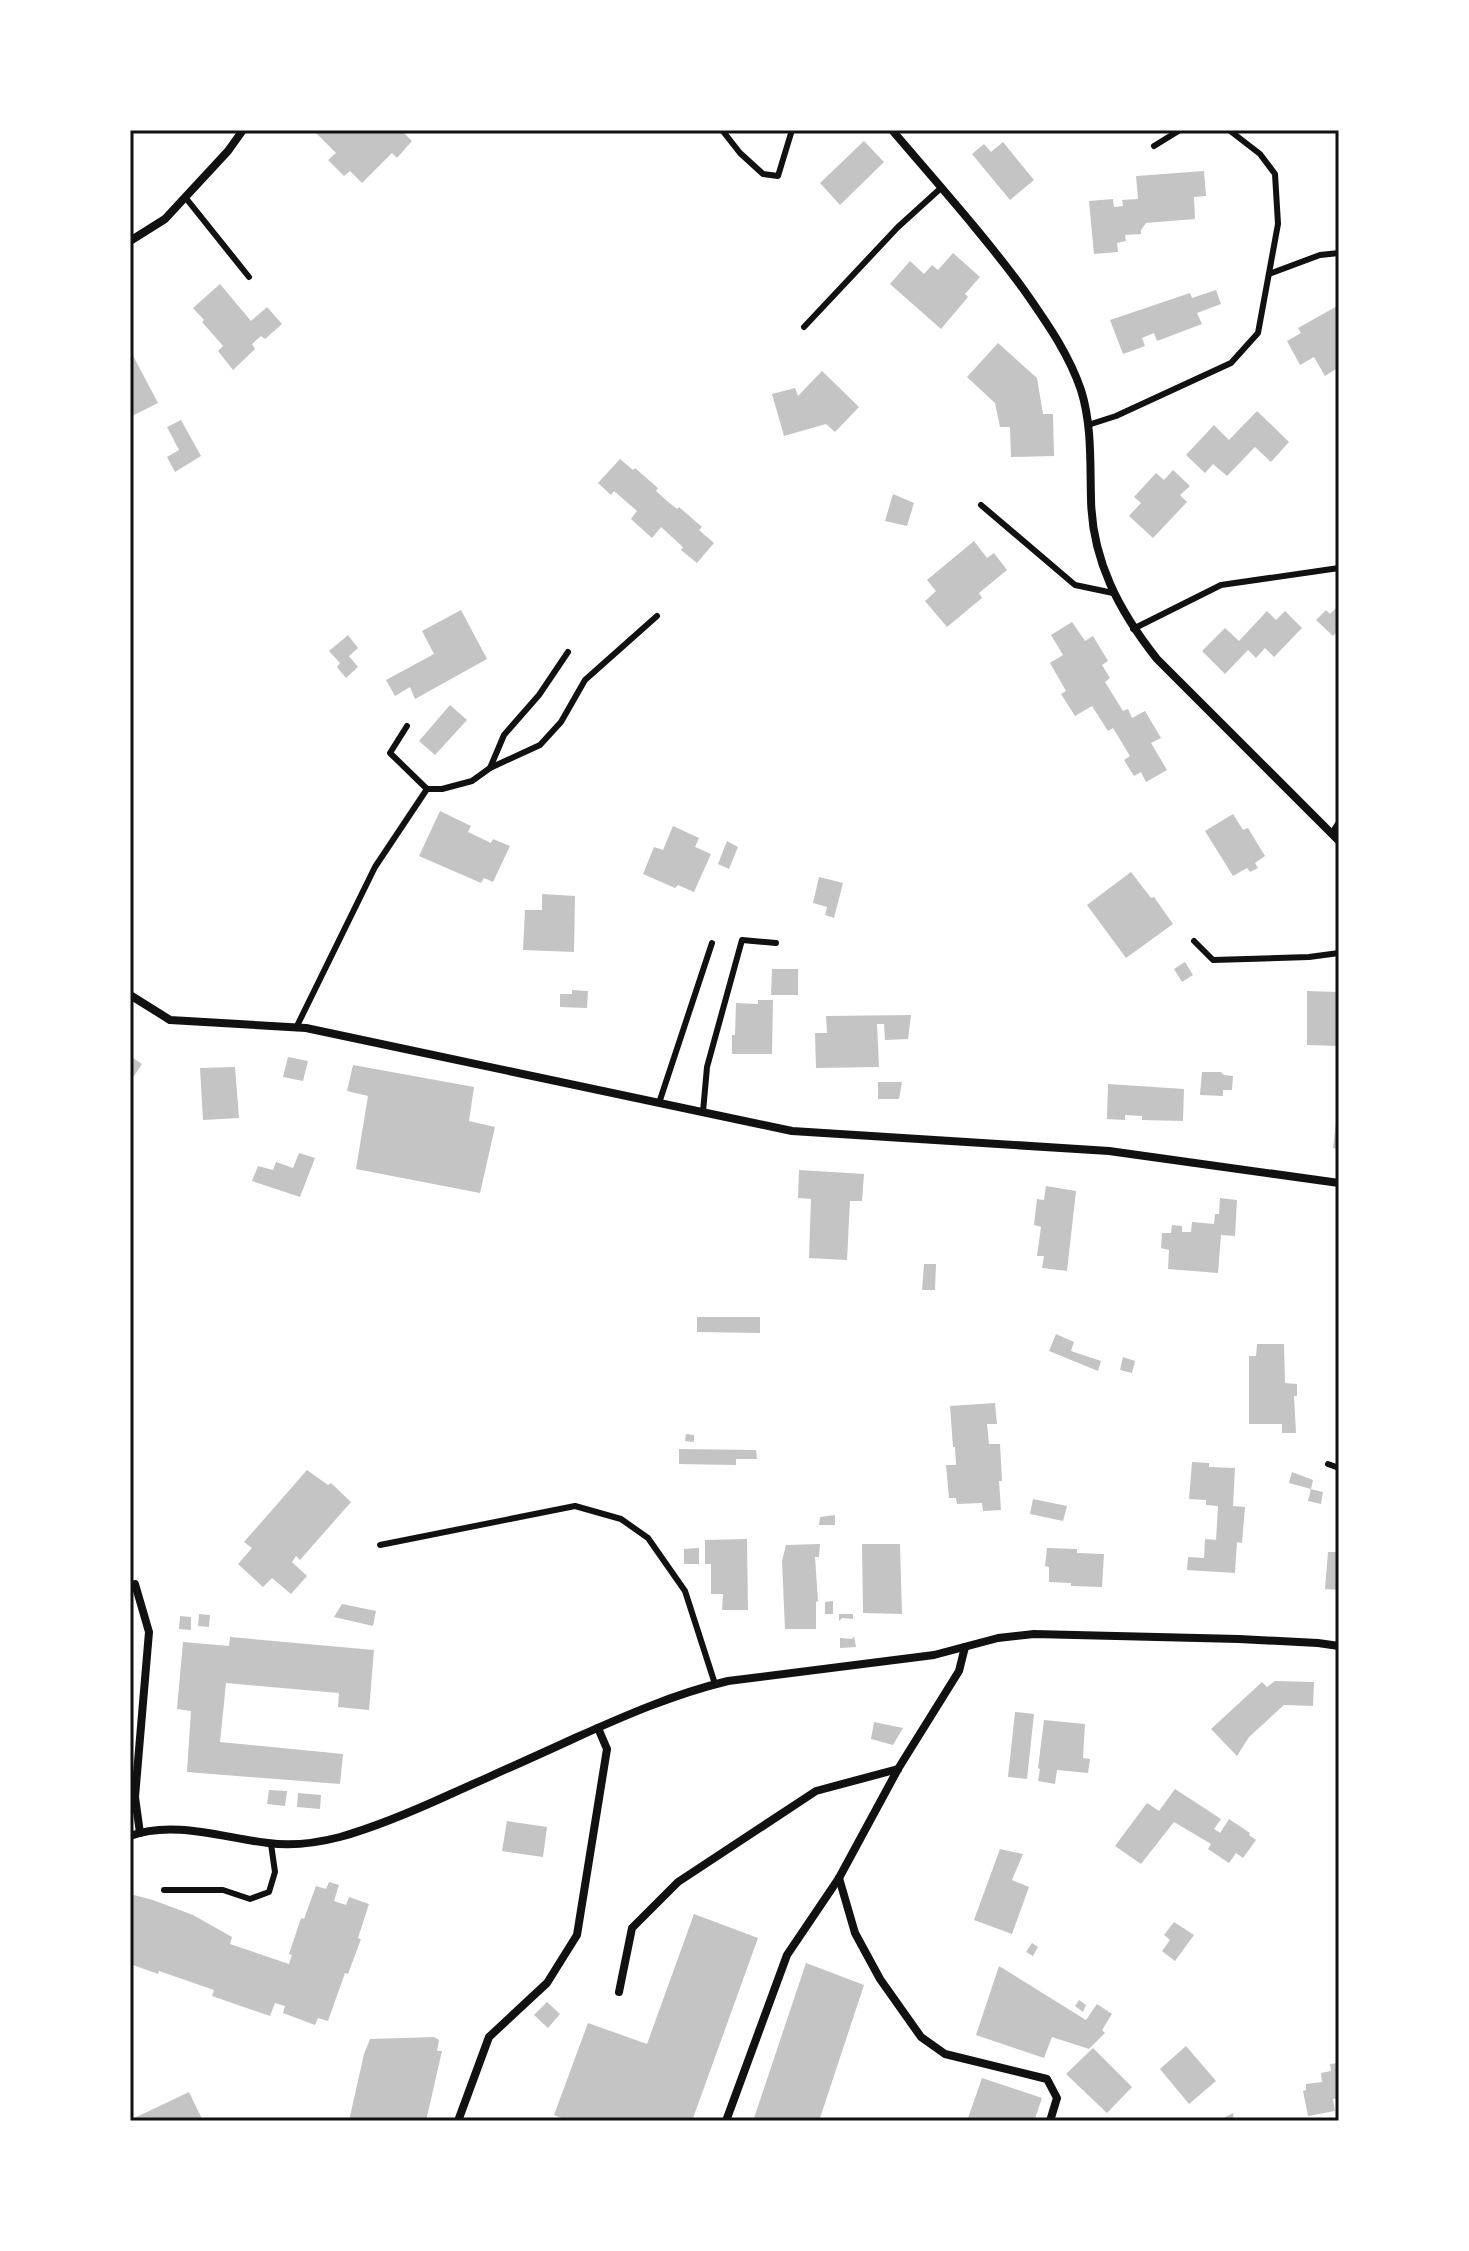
<svg xmlns="http://www.w3.org/2000/svg" width="1469" height="2251" viewBox="0 0 1469 2251" font-family="'Source Sans 3',sans-serif">
<style>
.building{fill:#c4c4c4}
.lines{fill:none;stroke-linecap:round;stroke-linejoin:round}
.service{stroke:#111;stroke-width:6}
.minor{stroke:#111;stroke-width:8}
.neatline{fill:none;stroke:#111;stroke-width:3}
</style>
<rect width="100%" height="100%" fill="#fff"/>
<!-- building -->
<g class="building">
<polygon points="313,130 401,130 412,141 397,158 392,153 362,183 350,171 344,176 328,160 336,153"/>
<polygon points="864,141 884,162 840,205 820,183"/>
<polygon points="1003,142 1034,180 1010,200 972,154 984,144 991,152"/>
<polygon points="1204,171 1206,196 1194,197 1195,219 1146,223 1141,230 1141,234 1125,235 1126,241 1117,243 1118,252 1094,254 1089,201 1113,199 1114,207 1123,206 1122,200 1138,199 1136,176"/>
<polygon points="953,253 980,277 965,294 968,297 941,329 890,284 910,261 924,274 932,265 938,270"/>
<polygon points="220,284 251,321 267,307 282,324 265,339 261,336 252,344 255,349 233,370 218,351 223,346 202,322 204,320 193,308"/>
<polygon points="1216,290 1221,304 1197,313 1202,324 1157,341 1154,333 1142,338 1145,346 1123,354 1110,320 1190,293 1192,298"/>
<polygon points="1339,305 1339,367 1325,376 1314,357 1300,365 1287,341 1301,333 1298,328"/>
<polygon points="998,343 1037,378 1043,414 1053,414 1054,456 1011,457 1010,427 1000,427 995,403 967,377"/>
<polygon points="130,350 158,403 132,416 130,411"/>
<polygon points="822,371 859,407 835,432 826,424 784,436 772,394 795,388 798,396"/>
<polygon points="1257,411 1289,442 1271,462 1255,447 1227,476 1213,464 1205,473 1186,455 1214,425 1229,440"/>
<polygon points="181,420 201,456 175,472 167,457 179,450 167,427"/>
<polygon points="620,459 633,470 635,468 658,488 656,491 667,501 677,509 679,507 702,527 699,530 714,543 697,563 681,550 683,547 661,527 652,538 631,519 637,511 614,491 611,495 598,483"/>
<polygon points="1173,470 1190,486 1180,495 1187,502 1153,538 1129,516 1141,503 1134,497 1156,473 1164,480"/>
<polygon points="893,494 914,503 907,526 885,521"/>
<polygon points="974,541 987,558 994,553 1007,570 979,593 982,598 947,627 925,601 936,591 927,580"/>
<polygon points="1339,605 1339,630 1333,636 1316,620 1326,610 1330,614"/>
<polygon points="461,610 487,659 415,699 410,687 395,696 386,680 434,654 422,631"/>
<polygon points="1267,611 1276,620 1285,611 1302,628 1274,657 1265,648 1256,658 1248,650 1225,674 1202,651 1225,628 1239,641"/>
<polygon points="1072,622 1085,641 1093,636 1108,661 1102,665 1110,678 1105,682 1123,711 1128,709 1132,718 1145,711 1161,738 1151,743 1167,770 1146,782 1141,772 1134,776 1124,760 1130,756 1113,728 1108,731 1092,706 1075,716 1061,694 1066,691 1050,663 1063,655 1051,635"/>
<polygon points="348,635 358,648 349,656 358,667 346,678 337,667 340,663 329,651"/>
<polygon points="450,705 467,720 435,755 419,741"/>
<polygon points="440,811 471,826 468,832 491,843 493,839 510,846 493,882 484,878 481,883 419,856"/>
<polygon points="1233,814 1243,830 1248,828 1265,856 1255,863 1258,868 1250,872 1247,868 1233,876 1205,831"/>
<polygon points="673,826 699,838 695,847 711,854 694,892 678,885 675,888 643,874 654,847 663,850"/>
<polygon points="727,841 738,847 729,869 718,864"/>
<polygon points="1131,872 1151,898 1154,897 1173,924 1126,958 1087,905"/>
<polygon points="819,877 843,883 834,918 825,915 827,907 813,903"/>
<polygon points="542,894 575,896 574,952 523,950 525,910 542,910"/>
<polygon points="1185,962 1193,975 1182,982 1174,969"/>
<polygon points="772,969 798,969 798,995 771,995"/>
<polygon points="572,990 588,991 587,1008 560,1007 560,994 572,994"/>
<polygon points="1307,991 1339,992 1339,1046 1307,1045"/>
<polygon points="758,1000 773,1000 772,1054 732,1054 732,1035 735,1035 736,1003 758,1004"/>
<polygon points="911,1015 908,1039 885,1040 884,1024 877,1024 879,1067 816,1068 815,1033 827,1033 826,1016"/>
<polygon points="130,1056 142,1064 130,1082"/>
<polygon points="288,1057 308,1061 303,1081 283,1077"/>
<polygon points="353,1065 474,1087 469,1121 495,1127 480,1193 356,1169 368,1096 347,1091"/>
<polygon points="235,1067 239,1118 203,1120 200,1068"/>
<polygon points="1202,1072 1221,1072 1224,1075 1233,1076 1232,1090 1223,1090 1223,1096 1200,1095"/>
<polygon points="878,1082 902,1082 899,1099 878,1099"/>
<polygon points="1108,1084 1184,1089 1183,1121 1142,1120 1142,1116 1125,1115 1125,1120 1107,1119"/>
<polygon points="1337,1113 1339,1113 1339,1149 1333,1148"/>
<polygon points="299,1153 315,1158 300,1197 252,1181 258,1166 273,1170 276,1162 293,1168"/>
<polygon points="799,1170 864,1174 862,1201 850,1201 847,1260 809,1258 811,1199 798,1198"/>
<polygon points="1046,1186 1076,1191 1067,1271 1042,1268 1044,1256 1037,1256 1041,1227 1034,1225 1037,1199 1044,1200"/>
<polygon points="1220,1198 1237,1200 1235,1236 1221,1235 1218,1273 1168,1269 1169,1250 1161,1248 1162,1233 1171,1233 1172,1225 1182,1226 1182,1232 1191,1232 1192,1222 1214,1224 1215,1214 1219,1214"/>
<polygon points="924,1264 936,1264 935,1290 922,1290"/>
<polygon points="697,1317 760,1317 760,1333 697,1332"/>
<polygon points="1056,1334 1074,1342 1071,1351 1101,1361 1098,1371 1049,1351"/>
<polygon points="1257,1344 1284,1344 1285,1383 1297,1384 1297,1396 1294,1396 1296,1433 1282,1433 1282,1424 1249,1424 1249,1356 1256,1356"/>
<polygon points="1123,1357 1135,1361 1132,1373 1120,1370"/>
<polygon points="995,1403 997,1424 987,1424 989,1444 1000,1444 1002,1481 999,1481 1001,1510 983,1511 982,1503 957,1504 956,1498 949,1498 946,1465 956,1465 955,1447 953,1447 950,1406"/>
<polygon points="686,1434 694,1435 694,1442 685,1441"/>
<polygon points="679,1449 756,1450 757,1459 736,1459 736,1465 679,1464"/>
<polygon points="1192,1462 1209,1463 1209,1467 1235,1468 1233,1506 1245,1507 1242,1543 1237,1542 1235,1573 1187,1570 1188,1557 1204,1558 1205,1539 1216,1540 1218,1506 1206,1505 1206,1500 1189,1499"/>
<polygon points="307,1470 328,1485 331,1483 351,1502 300,1560 296,1556 292,1562 307,1576 291,1594 272,1578 263,1587 238,1564 252,1548 244,1542"/>
<polygon points="1292,1472 1313,1480 1311,1489 1289,1483"/>
<polygon points="1311,1489 1323,1492 1321,1504 1308,1501"/>
<polygon points="1033,1499 1067,1506 1063,1521 1030,1514"/>
<polygon points="835,1515 835,1525 819,1525 820,1517"/>
<polygon points="747,1539 748,1610 722,1610 723,1594 711,1594 711,1564 705,1564 705,1540"/>
<polygon points="820,1544 819,1557 815,1557 818,1601 816,1602 816,1629 785,1629 782,1561 786,1545"/>
<polygon points="862,1544 900,1544 902,1614 863,1613"/>
<polygon points="699,1548 699,1564 684,1564 684,1549"/>
<polygon points="1047,1548 1077,1549 1077,1553 1104,1554 1102,1587 1071,1586 1071,1583 1049,1582 1049,1567 1045,1566"/>
<polygon points="1328,1552 1339,1552 1339,1590 1325,1589"/>
<polygon points="833,1601 833,1614 825,1614 825,1602"/>
<polygon points="342,1604 376,1611 373,1626 334,1617"/>
<polygon points="199,1614 210,1615 209,1627 198,1626"/>
<polygon points="839,1614 853,1614 853,1619 842,1618 839,1621"/>
<polygon points="180,1616 191,1617 191,1630 179,1629"/>
<polygon points="854,1636 856,1647 840,1648 840,1638 852,1639"/>
<polygon points="230,1637 374,1650 369,1710 338,1707 339,1693 226,1683 220,1742 343,1754 340,1784 187,1772 191,1711 177,1709 183,1642 229,1646"/>
<polygon points="1275,1681 1314,1682 1313,1706 1284,1705 1249,1737 1237,1756 1211,1729 1262,1682 1267,1687"/>
<polygon points="1015,1712 1034,1714 1027,1779 1008,1777"/>
<polygon points="1044,1720 1085,1724 1083,1758 1090,1759 1088,1773 1057,1770 1055,1784 1038,1781 1040,1769 1038,1768"/>
<polygon points="874,1722 903,1728 893,1745 871,1739"/>
<polygon points="1175,1789 1221,1819 1214,1829 1220,1833 1229,1819 1250,1833 1249,1835 1256,1840 1243,1858 1236,1853 1229,1863 1208,1849 1211,1844 1174,1822 1141,1864 1115,1846 1147,1803 1159,1811"/>
<polygon points="269,1790 287,1791 285,1806 267,1804"/>
<polygon points="298,1793 321,1795 320,1809 297,1807"/>
<polygon points="507,1821 547,1827 543,1857 502,1851"/>
<polygon points="1000,1849 1023,1854 1012,1880 1029,1887 1012,1934 974,1920"/>
<polygon points="329,1882 339,1885 334,1901 346,1905 349,1897 369,1904 358,1938 361,1939 348,1974 345,1973 328,2021 318,2018 315,2025 283,2013 285,2006 275,2003 270,2016 212,1996 214,1990 159,1971 158,1974 130,1964 130,1894 153,1900 193,1915 232,1937 230,1944 289,1964 292,1955 289,1954 301,1918 304,1919 316,1886 326,1889"/>
<polygon points="694,1914 758,1938 692,2121 569,2121 554,2115 588,2023 647,2044"/>
<polygon points="1174,1922 1194,1935 1175,1961 1162,1951 1170,1940 1164,1935"/>
<polygon points="1032,1943 1038,1947 1033,1956 1026,1952"/>
<polygon points="806,1963 864,1985 819,2121 753,2121"/>
<polygon points="999,1966 1086,2020 1097,2004 1112,2014 1102,2030 1105,2033 1089,2049 1052,2037 1044,2058 976,2035"/>
<polygon points="1079,2000 1086,2005 1083,2012 1075,2006"/>
<polygon points="547,2002 560,2014 548,2028 534,2015"/>
<polygon points="434,2037 439,2040 437,2051 442,2051 426,2121 349,2121 364,2054 370,2039"/>
<polygon points="1186,2046 1216,2081 1189,2104 1160,2069"/>
<polygon points="1093,2048 1132,2087 1107,2113 1066,2074"/>
<polygon points="1339,2063 1339,2098 1333,2099 1335,2111 1308,2116 1303,2091 1306,2090 1306,2084 1322,2082 1321,2073 1331,2071 1330,2064"/>
<polygon points="982,2078 1042,2098 1034,2121 967,2121"/>
<polygon points="189,2092 203,2121 130,2121 130,2120"/>
<polygon points="1233,2113 1234,2121 1218,2121"/>
</g>
<g class="lines">
<!-- service -->
<g class="service">
<polyline points="722,130 740,153 763,174 778,176 792,130"/>
<polyline points="1154,146 1180,130"/>
<polyline points="185,197 249,277"/>
<polyline points="1269,274 1320,255 1339,253"/>
<polyline points="804,327 898,227 941,188"/>
<polyline points="1088,425 1116,416 1231,363 1258,333 1278,224 1275,174 1260,154 1229,130"/>
<polyline points="981,505 1075,585 1113,593"/>
<polyline points="1133,629 1221,585 1339,568"/>
<polyline points="407,726 390,753 427,789 442,789 472,781 490,768 540,745 561,722 585,680 657,616"/>
<polyline points="490,768 504,735 539,695 568,652"/>
<polyline points="1332,833 1339,822"/>
<polyline points="1194,941 1213,960 1309,957 1339,953"/>
<polyline points="296,1028 375,867 427,789"/>
<polyline points="659,1103 712,943"/>
<polyline points="703,1112 707,1067 742,940 776,943"/>
<polyline points="1328,1464 1339,1468"/>
<polyline points="380,1545 575,1506 621,1519 648,1538 685,1591 715,1684"/>
<polyline points="164,1890 223,1890 250,1899 269,1892 275,1872 271,1844"/>
</g>
<!-- minor -->
<g class="minor">
<path d="M892,130C937,183 983,234 1024,290C1046,322 1068,352 1081,390C1092,425 1090,462 1091,499C1092,560 1119,611 1157,659L1339,841"/>
<polyline points="130,241 165,219 228,151 243,130"/>
<polyline points="130,995 170,1020 306,1028 792,1131 1109,1151 1339,1183"/>
<polyline points="135,1584 149,1632 135,1797 140,1833"/>
<path d="M130,1836C173,1820 224,1838 268,1843C291,1846 317,1843 340,1837C379,1826 416,1810 453,1793C493,1775 534,1757 575,1738C624,1716 674,1694 728,1681L934,1655L998,1638L1034,1634L1239,1639L1318,1643L1339,1646"/>
<polyline points="839,1878 855,1933 880,1979 921,2037 945,2054 1047,2079 1057,2098 1050,2121"/>
<polyline points="619,1992 632,1928 678,1882 816,1791 898,1769"/>
<polyline points="458,2121 489,2037 547,1983 577,1935 607,1749 598,1728"/>
<polyline points="726,2121 787,1955 839,1878 898,1769 959,1671 965,1647"/>
</g>
</g>
<!-- border -->
<rect width="1469" height="2251" fill="none" stroke="#ffffff" stroke-width="264"/>
<rect x="132" y="132" width="1205" height="1987" class="neatline"/>
</svg>
